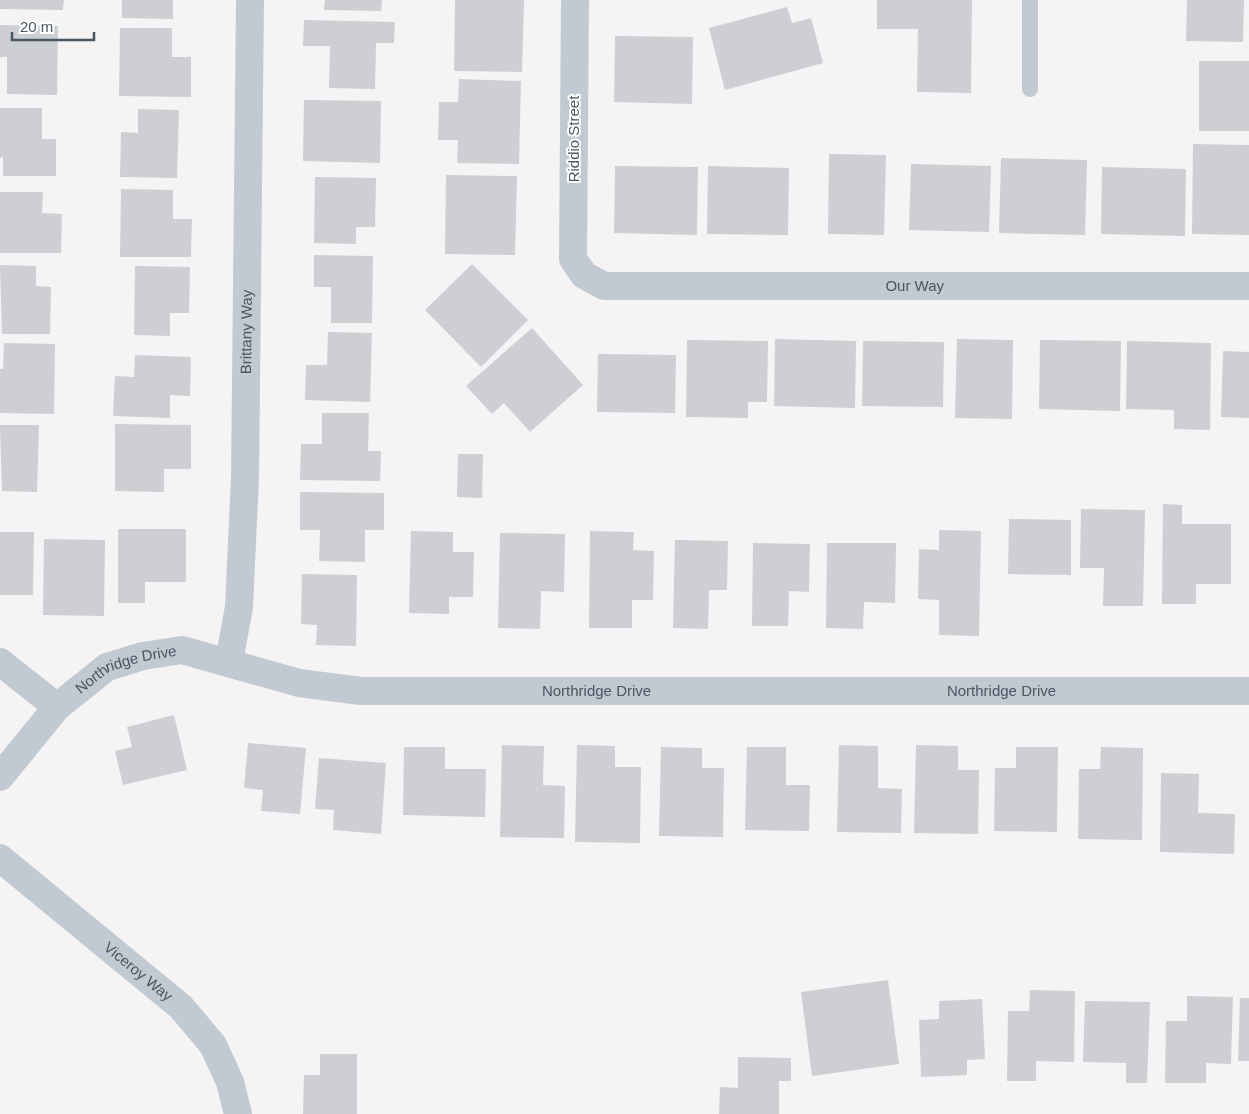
<svg xmlns="http://www.w3.org/2000/svg" width="1249" height="1114" viewBox="0 0 1249 1114" font-family="Helvetica,sans-serif">
<style>
.building{fill:#cdcfd5}
.lines{fill:none;stroke-linecap:round;stroke-linejoin:round}
.lane{stroke:#c1cad2;stroke-width:16}
.street{stroke:#c1cad2;stroke-width:28}
.labels{text-anchor:middle;stroke-width:4;stroke-linejoin:round;paint-order:stroke}
.street-label{font-size:15px;fill:#4a5661;stroke:#fff}
</style>
<rect width="100%" height="100%" fill="#f5f3f3"/>
<!-- building -->
<g class="building">
<polygon points="0,0 64,0 63,10 0,9"/>
<polygon points="122,0 173,0 173,19 122,18"/>
<polygon points="325,0 382,0 381,11 324,10"/>
<polygon points="455,0 524,0 522,72 454,71"/>
<polygon points="877,0 972,0 971,93 917,92 918,29 877,29"/>
<polygon points="1187,0 1244,0 1243,42 1186,41"/>
<polygon points="787,7 792,23 811,18 823,63 725,90 709,28"/>
<polygon points="304,20 395,22 394,43 376,43 375,89 329,88 330,46 303,46"/>
<polygon points="0,25 58,26 57,95 7,94 7,57 0,57"/>
<polygon points="120,28 172,28 172,57 191,57 191,97 119,96"/>
<polygon points="615,36 693,37 692,104 614,102"/>
<rect x="1199" y="61" width="50" height="70"/>
<polygon points="459,79 521,81 519,164 457,163 458,140 438,140 439,102 458,102"/>
<polygon points="304,100 381,101 380,163 303,161"/>
<polygon points="0,108 42,108 42,139 56,139 56,176 3,176 3,157 0,158"/>
<polygon points="138,109 179,110 177,178 120,177 121,132 138,133"/>
<polygon points="1193,144 1249,145 1249,235 1192,234"/>
<polygon points="829,154 886,155 884,235 828,234"/>
<polygon points="1001,158 1087,160 1085,235 999,233"/>
<polygon points="911,164 991,166 989,232 909,230"/>
<polygon points="615,166 698,167 697,235 614,233"/>
<polygon points="708,166 789,168 788,235 707,234"/>
<polygon points="1102,167 1186,169 1185,236 1101,234"/>
<polygon points="446,175 517,176 515,255 445,254"/>
<polygon points="315,177 376,178 375,227 356,227 356,244 314,243"/>
<polygon points="121,189 173,190 173,219 192,219 191,257 120,257"/>
<polygon points="0,192 43,192 42,213 62,214 61,253 0,253"/>
<polygon points="314,255 373,256 372,323 331,323 331,287 314,287"/>
<polygon points="472,264 528,320 481,367 425,310"/>
<polygon points="0,265 36,266 36,286 51,287 50,334 2,334"/>
<polygon points="135,266 190,267 189,313 170,313 170,336 134,335"/>
<polygon points="532,328 583,385 530,432 504,403 492,414 466,386"/>
<polygon points="328,332 372,333 370,402 305,400 306,365 327,365"/>
<polygon points="775,339 856,341 855,408 774,406"/>
<polygon points="957,339 1013,340 1012,419 955,418"/>
<polygon points="687,340 768,341 767,402 748,402 748,418 686,417"/>
<polygon points="1040,340 1121,341 1120,411 1039,409"/>
<polygon points="863,341 944,342 943,407 862,406"/>
<polygon points="1127,341 1211,343 1210,430 1174,429 1174,410 1126,409"/>
<polygon points="4,343 55,344 54,414 0,413 0,369 3,369"/>
<polygon points="1223,351 1249,352 1249,418 1221,417"/>
<polygon points="598,354 676,355 675,413 597,412"/>
<polygon points="135,355 191,357 190,396 170,395 170,418 113,416 115,376 134,377"/>
<polygon points="322,413 369,413 368,451 381,451 380,481 300,480 301,444 322,444"/>
<polygon points="115,424 191,425 191,469 164,469 164,492 115,491"/>
<polygon points="0,425 39,425 37,492 2,491"/>
<polygon points="458,454 483,454 482,498 457,497"/>
<polygon points="300,492 384,493 384,530 365,530 365,562 319,561 320,530 300,530"/>
<polygon points="1163,504 1182,505 1182,524 1231,524 1231,584 1196,584 1196,604 1162,604"/>
<polygon points="1081,509 1145,510 1143,606 1103,606 1104,568 1080,568"/>
<polygon points="1009,519 1071,520 1071,575 1008,574"/>
<polygon points="118,529 186,529 186,582 145,582 145,603 118,603"/>
<polygon points="939,530 981,531 979,636 939,635 939,600 918,599 919,549 939,550"/>
<polygon points="411,531 453,532 453,552 474,552 473,597 449,597 449,614 409,613"/>
<polygon points="590,531 634,532 633,550 654,551 653,600 632,600 632,628 589,628"/>
<polygon points="0,532 34,532 33,595 0,595"/>
<polygon points="500,533 565,534 564,592 541,591 540,629 498,628"/>
<polygon points="44,539 105,540 104,616 43,615"/>
<polygon points="675,540 728,541 727,590 709,590 708,629 673,628"/>
<polygon points="753,543 810,544 809,592 789,591 788,626 752,626"/>
<polygon points="827,543 896,543 895,603 864,602 863,629 826,628"/>
<polygon points="302,574 357,575 356,646 316,645 317,625 301,624"/>
<polygon points="174,715 187,770 123,785 115,751 132,747 127,727"/>
<polygon points="248,743 306,748 300,814 261,811 263,790 244,788"/>
<polygon points="502,745 544,746 543,785 565,786 564,838 500,837"/>
<polygon points="577,745 615,746 615,767 641,767 640,843 575,842"/>
<polygon points="839,745 878,746 878,788 902,789 901,833 837,832"/>
<polygon points="916,745 958,746 958,770 979,770 978,834 914,833"/>
<polygon points="404,747 445,747 445,769 486,769 485,817 403,815"/>
<polygon points="661,747 702,748 702,768 724,768 723,837 659,836"/>
<polygon points="747,747 786,747 786,785 810,785 809,831 745,830"/>
<polygon points="1016,747 1058,747 1057,832 994,831 995,768 1016,768"/>
<polygon points="1101,747 1143,748 1142,840 1078,839 1079,769 1100,769"/>
<polygon points="319,758 386,763 381,834 333,830 334,810 315,809"/>
<polygon points="1161,773 1199,774 1198,813 1235,814 1234,854 1160,852"/>
<polygon points="888,980 899,1064 812,1076 801,992"/>
<polygon points="1030,990 1075,991 1074,1062 1036,1061 1036,1081 1007,1081 1008,1011 1029,1011"/>
<polygon points="1187,996 1233,997 1231,1064 1206,1063 1206,1083 1165,1083 1166,1021 1187,1021"/>
<polygon points="1240,998 1249,998 1249,1061 1238,1061"/>
<polygon points="982,999 985,1059 967,1060 967,1075 921,1077 919,1020 939,1019 939,1001"/>
<polygon points="1085,1001 1150,1002 1147,1083 1126,1083 1126,1063 1083,1062"/>
<polygon points="320,1054 357,1054 357,1114 303,1114 304,1075 320,1075"/>
<polygon points="738,1057 791,1058 791,1081 779,1081 779,1114 719,1114 720,1087 738,1088"/>
</g>
<g class="lines">
<!-- lane -->
<polyline class="lane" points="1030,0 1030,89"/>
<!-- street -->
<g class="street">
<path id="s1" d="M575,0L573,259L584,275L604,286H1249"/>
<polyline points="0,662 57,707"/>
<path id="s2" d="M229,662L239,607L245,478L250,0"/>
<path id="s3" d="M0,777L57,707L107,667L143,656L182,650L299,683L361,691H1249"/>
<path id="s4" d="M0,858L181,1007L213,1045L230,1082L238,1114"/>
</g>
</g>
<g class="labels">
<!-- street labels -->
<g class="street-label">
<text transform="translate(574 139) rotate(-90)" y="5">Riddio Street</text>
<text dy="5" stroke="none"><textPath href="#s1" startOffset="612">Our Way</textPath></text>
<text dy="5" stroke="none"><textPath href="#s2" startOffset="331">Brittany Way</textPath></text>
<text dy="5" stroke="none"><textPath href="#s3" startOffset="171">Northridge Drive</textPath></text>
<text dy="5" stroke="none"><textPath href="#s3" startOffset="651">Northridge Drive</textPath></text>
<text dy="5" stroke="none"><textPath href="#s3" startOffset="1056">Northridge Drive</textPath></text>
<text dy="5" stroke="none"><textPath href="#s4" startOffset="179">Viceroy Way</textPath></text>
</g>
</g>
<!-- scale -->
<path d="M12 32v8h82v-8" fill="none" stroke="#4a5661" stroke-width="2.5"/>
<text x="20" y="32" font-size="15" fill="#4a5661" stroke="#ffffff" stroke-width="4" paint-order="stroke">20 m</text>
</svg>
